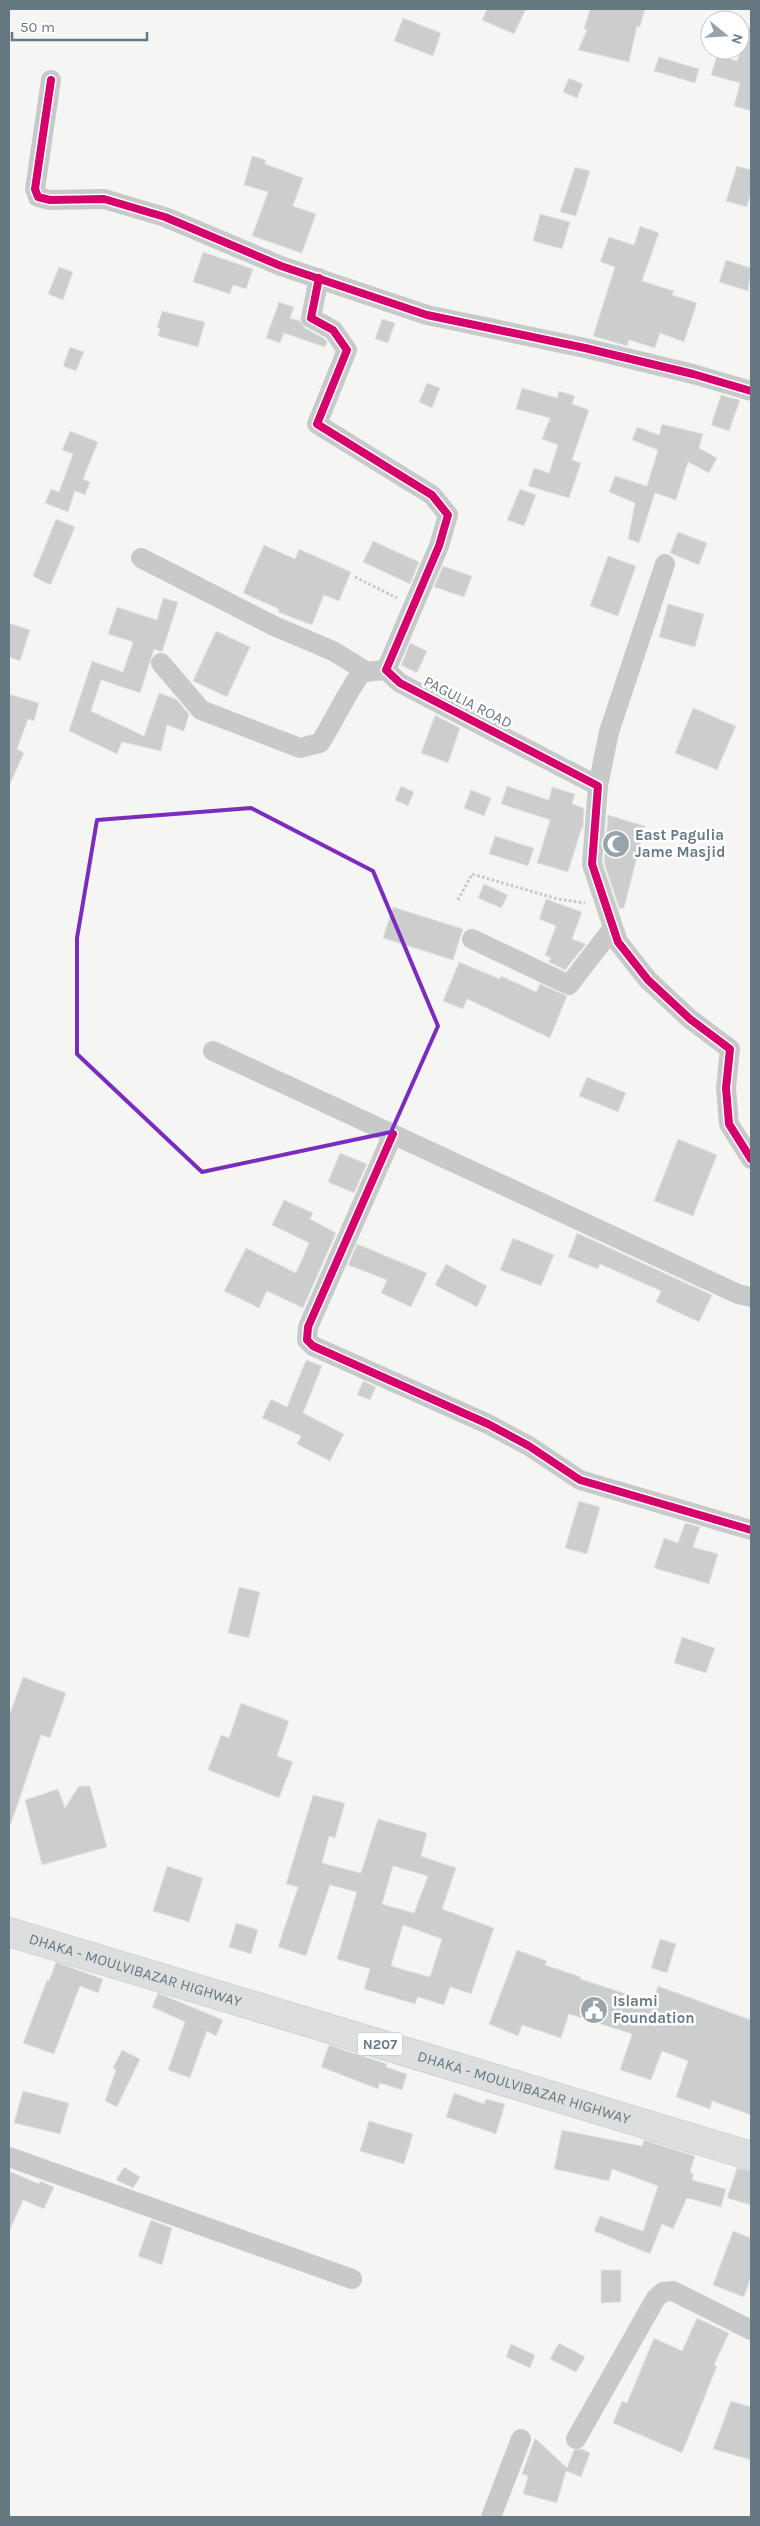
<svg xmlns="http://www.w3.org/2000/svg" width="760" height="2526" viewBox="0 0 760 2526" font-family="Karla,sans-serif">
<style>
.building{fill:#cccece;stroke:#e4e4e4;fill-rule:evenodd}
.lines{fill:none;stroke-linecap:round;stroke-linejoin:round}
.highway-casing{stroke:#d1d1d1;stroke-width:30}
.path{stroke:#c5c7c8;stroke-width:3;stroke-dasharray:2.5 2.5;stroke-linecap:butt}
.street{stroke:#c7c9ca;stroke-width:20}
.highway{stroke:#dddede;stroke-width:28}
.cycleway-casing{stroke:#fff;stroke-width:11}
.cycleway{stroke:#d6006c;stroke-width:8}
.marked{fill:none;stroke:#7b2cbf;stroke-width:4;stroke-linejoin:round}
.labels{text-anchor:middle;stroke-width:5;stroke-linejoin:round;paint-order:stroke}
.shield{fill:#fff;stroke:#94a1a8;stroke-width:1}
.shield-label{font-size:14px;font-weight:bold;fill:#667983}
.street-label{font-size:15px;fill:#667983;stroke:#fff}
.poi-label{font-size:15px;font-weight:bold;fill:#667983;stroke:#fff;text-anchor:start}
</style>
<rect width="100%" height="100%" fill="#f5f5f4"/>
<!-- building -->
<g class="building">
<polygon points="487,9 526,9 514,34 482,20"/>
<polygon points="590,9 645,9 640,27 637,26 629,62 578,50 587,30 584,29"/>
<polygon points="403,18 441,33 433,56 394,41"/>
<polygon points="749,27 751,28 751,111 734,106 740,83 711,75 717,55 737,61"/>
<polygon points="659,57 699,69 695,83 654,71"/>
<polygon points="569,78 583,84 577,98 563,92"/>
<polygon points="252,156 266,160 265,164 303,178 293,206 316,214 302,253 252,236 268,192 244,185"/>
<polygon points="737,166 751,170 751,192 747,207 726,201"/>
<polygon points="575,167 590,171 576,216 560,212"/>
<polygon points="540,214 570,222 562,249 533,241"/>
<polygon points="640,226 659,233 642,281 674,291 672,295 697,303 684,342 660,333 655,348 629,340 627,346 593,336 615,267 600,262 609,237 634,245"/>
<polygon points="203,252 253,269 246,289 233,285 230,294 193,282"/>
<polygon points="726,260 751,268 748,291 719,282"/>
<polygon points="59,267 73,272 63,300 48,294"/>
<polygon points="279,302 294,307 290,318 300,321 305,328 325,339 327,342 325,347 284,333 280,343 266,338"/>
<polygon points="162,311 205,322 198,347 158,336 160,328 157,328"/>
<polygon points="382,319 395,323 388,343 375,339"/>
<polygon points="70,347 84,352 76,371 63,366"/>
<polygon points="427,383 440,388 432,408 419,402"/>
<polygon points="522,388 557,398 559,391 575,396 572,404 589,410 572,460 581,463 569,498 528,486 534,468 549,473 558,445 542,439 550,418 516,409"/>
<polygon points="721,395 740,400 729,431 711,425"/>
<polygon points="662,424 703,434 699,448 717,458 709,473 688,462 676,500 655,493 639,543 628,539 635,503 609,492 615,476 647,486 658,450 632,440 637,427 659,435"/>
<polygon points="70,431 98,442 83,479 90,482 85,495 75,491 68,512 45,503 51,489 59,492 73,454 62,450"/>
<polygon points="520,489 536,495 524,526 507,520"/>
<polygon points="56,519 75,527 51,584 48,584 33,576"/>
<polygon points="678,532 707,543 699,565 670,553"/>
<polygon points="373,541 419,562 410,584 363,562"/>
<polygon points="264,545 295,559 299,549 351,572 339,601 324,595 312,625 278,612 279,609 243,593"/>
<polygon points="608,556 636,566 618,616 590,606"/>
<polygon points="443,566 472,576 464,597 434,587"/>
<polygon points="163,598 178,602 175,612 162,652 154,649 140,693 101,680 91,711 144,736 159,693 176,699 189,714 184,731 167,725 161,751 122,742 117,754 69,731 92,661 123,672 133,642 108,634 117,607 157,620"/>
<polygon points="668,604 704,614 695,647 659,637"/>
<polygon points="9,623 30,630 20,661 9,657"/>
<polygon points="216,631 250,647 227,697 193,681"/>
<polygon points="410,643 427,651 417,673 401,665"/>
<polygon points="9,694 39,703 34,721 28,719 17,749 24,753 9,786"/>
<polygon points="693,708 736,726 717,770 675,753"/>
<polygon points="435,715 460,728 448,763 421,753"/>
<polygon points="401,786 414,792 408,806 395,800"/>
<polygon points="507,786 549,800 552,787 575,794 572,804 584,808 583,830 582,827 568,872 537,863 550,820 501,804"/>
<polygon points="471,790 491,798 484,816 464,808"/>
<polygon points="608,815 645,826 624,908 619,908 604,863"/>
<polygon points="495,836 534,848 528,866 489,854"/>
<polygon points="484,884 508,895 501,908 478,898"/>
<polygon points="546,899 582,912 572,939 586,944 565,970 549,962 551,958 545,955 556,926 539,919"/>
<polygon points="393,907 463,929 453,960 383,938"/>
<polygon points="459,962 500,979 501,976 536,992 540,984 567,996 550,1038 467,999 463,1009 443,1001"/>
<polygon points="587,1077 626,1093 618,1112 579,1096"/>
<polygon points="678,1139 717,1155 693,1216 654,1201"/>
<polygon points="340,1153 367,1164 354,1193 328,1182"/>
<polygon points="284,1200 313,1213 310,1219 336,1233 303,1308 267,1291 259,1308 224,1291 246,1248 296,1273 309,1243 272,1225"/>
<polygon points="577,1233 712,1295 699,1322 656,1302 661,1291 600,1264 598,1269 568,1257"/>
<polygon points="513,1238 554,1255 541,1286 500,1270"/>
<polygon points="357,1244 427,1273 411,1307 381,1293 387,1280 348,1265"/>
<polygon points="446,1264 487,1286 477,1307 435,1285"/>
<polygon points="306,1360 322,1366 303,1413 344,1434 330,1461 297,1444 301,1436 262,1418 271,1399 287,1407"/>
<polygon points="363,1381 376,1387 370,1400 357,1395"/>
<polygon points="579,1501 600,1507 587,1554 565,1548"/>
<polygon points="685,1523 700,1527 693,1547 718,1554 709,1584 654,1568 664,1538 678,1543"/>
<polygon points="239,1587 260,1592 249,1638 228,1633"/>
<polygon points="682,1637 715,1648 706,1673 674,1663"/>
<polygon points="23,1677 66,1693 50,1738 41,1735 11,1824 9,1823 9,1716"/>
<polygon points="241,1703 289,1721 277,1756 293,1762 279,1798 208,1770 221,1735 229,1738"/>
<polygon points="79,1786 90,1786 107,1847 42,1865 25,1800 58,1789 65,1808"/>
<path d="M313,1795L345,1803L335,1838L329,1836L322,1863L361,1873L378,1819L427,1833L421,1856L456,1868L442,1909L494,1928L471,1994L450,1987L444,2005L418,1997L415,2004L364,1989L370,1969L337,1959L357,1892L330,1885L306,1956L278,1947L298,1887L286,1884ZM393,1866L428,1876L414,1913L382,1904ZM403,1925L442,1939L430,1977L391,1966Z"/>
<polygon points="167,1866 203,1878 189,1922 153,1911"/>
<polygon points="236,1923 258,1930 251,1954 229,1947"/>
<polygon points="660,1939 676,1944 667,1973 651,1968"/>
<polygon points="517,1950 547,1961 545,1965 581,1977 580,1979 652,2002 658,1986 751,2020 751,2115 712,2101 710,2109 676,2097 688,2061 662,2051 651,2080 620,2070 632,2034 569,2014 561,2038 522,2025 518,2036 489,2024"/>
<polygon points="56,1962 103,1979 98,1993 80,1986 54,2054 23,2043 47,1980 49,1981"/>
<polygon points="158,1993 223,2020 216,2036 207,2031 190,2078 168,2070 185,2022 152,2007"/>
<polygon points="329,2045 387,2064 386,2067 407,2074 402,2090 380,2083 378,2089 321,2067"/>
<polygon points="122,2050 140,2059 117,2107 105,2101 116,2070 113,2068"/>
<polygon points="23,2091 69,2103 60,2134 14,2123"/>
<polygon points="454,2093 484,2104 486,2099 505,2104 496,2134 446,2117"/>
<polygon points="369,2121 413,2134 404,2164 360,2151"/>
<polygon points="562,2130 642,2146 644,2140 695,2156 690,2172 694,2174 692,2180 726,2189 721,2207 687,2198 673,2229 662,2224 650,2254 594,2231 600,2216 643,2231 658,2186 612,2169 609,2181 554,2169"/>
<polygon points="124,2167 140,2177 133,2188 116,2180"/>
<polygon points="737,2168 751,2171 751,2205 727,2198"/>
<polygon points="9,2171 39,2184 40,2181 54,2187 44,2209 23,2200 9,2232"/>
<polygon points="151,2220 172,2228 162,2265 138,2256"/>
<polygon points="733,2231 751,2238 751,2277 744,2297 713,2285"/>
<polygon points="601,2270 621,2270 621,2302 601,2303"/>
<polygon points="697,2318 729,2333 714,2365 717,2366 682,2453 613,2423 622,2401 627,2403 654,2338 682,2351"/>
<polygon points="559,2343 585,2357 576,2372 550,2359"/>
<polygon points="511,2344 535,2355 530,2368 506,2357"/>
<polygon points="731,2401 751,2407 751,2460 713,2449"/>
<polygon points="535,2438 567,2468 574,2450 582,2449 590,2453 581,2477 566,2471 557,2503 523,2494 528,2476 522,2474"/>
</g>
<g class="lines">
<!-- highway casing -->
<g class="highway-casing">
<g id="highway">
<path id="s1" d="M9,1932L751,2156"/>
</g>
</g>
<!-- path -->
<g class="path">
<polyline points="355,577 397,598"/>
<polyline points="458,900 472,874 558,899 585,903"/>
</g>
<!-- street -->
<g class="street">
<polyline points="51,80 35,189 38,197 50,200 104,199 165,217 281,266 427,315 585,348 693,374 751,391"/>
<polyline points="319,278 311,318 333,330 347,350 317,424 432,495 448,515 439,546 386,670 400,683 598,786 592,864 618,942 648,980 690,1019 730,1049 726,1088 729,1124 751,1159"/>
<polyline points="141,558 274,626 333,651 367,672"/>
<path d="M161,663L201,710L300,748L320,743C335,720 345,695 362,672L386,670"/>
<polyline points="598,786 609,732 665,564"/>
<polyline points="472,939 569,985 613,928"/>
<polyline points="213,1051 738,1294 751,1297"/>
<polyline points="393,1134 308,1327 307,1340 313,1346 488,1424 529,1446 580,1480 751,1530"/>
<polyline points="9,2157 352,2279"/>
<polyline points="576,2439 656,2298 663,2292 673,2291 751,2330"/>
<polyline points="491,2517 521,2439"/>
</g>
<!-- highway -->
<use href="#highway" class="highway"/>
<!-- cycleway casing -->
<g class="cycleway-casing">
<g id="cycleway">
<polyline points="51,80 35,189 38,197 50,200 104,199 165,217 281,266 427,315 585,348 693,374 751,391"/>
<polyline points="319,278 311,318 333,330 347,350 317,424 432,495 448,515 439,546 386,670 400,683 598,786 592,864 618,942 648,980 690,1019 730,1049 726,1088 729,1124 751,1159"/>
<polyline points="393,1134 308,1327 307,1340 313,1346 488,1424 529,1446 580,1480 751,1530"/>
</g>
</g>
<!-- cycleway -->
<use href="#cycleway" class="cycleway"/>
</g>
<!-- marked area -->
<path class="marked" d="M251,808L373,871L438,1026L391,1132L202,1172L77,1054V938L97,820Z"/>
<!-- icons -->
<defs>
<g id="mosque-disc" transform="scale(1.4375)"><circle r="9.5" fill="#98a4ab" stroke="#fff"/><path d="M3.5-4.9A6 6 0 1 0 3.5 4.9A5 5 0 1 1 3.5-4.9Z" fill="#fff"/></g>
<g id="civic-disc" transform="scale(1.4375)"><circle r="9.5" fill="#98a4ab" stroke="#fff"/><path d="M-.6-6.5H3V-4.5H.6V-3L4-1V1h2V6H-6V1h2V-1L-.6-3ZM-1.2 2.5V6h2.4V2.5Z" fill="#fff"/></g>
</defs>
<g fill-rule="evenodd">
<use href="#mosque-disc" x="616" y="844"/>
<use href="#civic-disc" x="594" y="2010"/>
</g>
<g class="labels">
<!-- shield labels -->
<rect class="shield" x="357.5" y="2032.5" width="45" height="23" rx="4"/>
<g class="shield-label">
<text x="380" y="2049">N207</text>
</g>
<!-- street labels -->
<g class="street-label">
<text transform="translate(468 702) rotate(27)" y="5">PAGULIA ROAD</text>
<text dy="5" stroke="none"><textPath href="#s1" startOffset="132">DHAKA - MOULVIBAZAR HIGHWAY</textPath></text>
<text dy="5" stroke="none"><textPath href="#s1" startOffset="538">DHAKA - MOULVIBAZAR HIGHWAY</textPath></text>
</g>
<!-- poi labels -->
<g class="poi-label">
<text x="635" y="840">East Pagulia<tspan x="635" dy="17">Jame Masjid</tspan></text>
<text x="613" y="2006">Islami<tspan x="613" dy="17">Foundation</tspan></text>
</g>
</g>
<!-- border -->
<rect width="760" height="2526" fill="none" stroke="#667983" stroke-width="20"/>
<!-- north arrow -->
<g transform="translate(725 35) rotate(108)"><circle r="24" fill="#ffffff" stroke="#c2c9cd"/>
<path d="M0-4L9 19L0 12L-9 19Z" fill="#98a4ab"/>
<text y="-8" font-size="14" font-weight="bold" text-anchor="middle" fill="#667983">N</text>
</g>
<!-- scale -->
<path d="M12 32v8h135v-8" fill="none" stroke="#667983" stroke-width="2.5"/>
<text x="20" y="32" font-size="15" fill="#667983" stroke="#ffffff" stroke-width="4" paint-order="stroke">50 m</text>
</svg>
